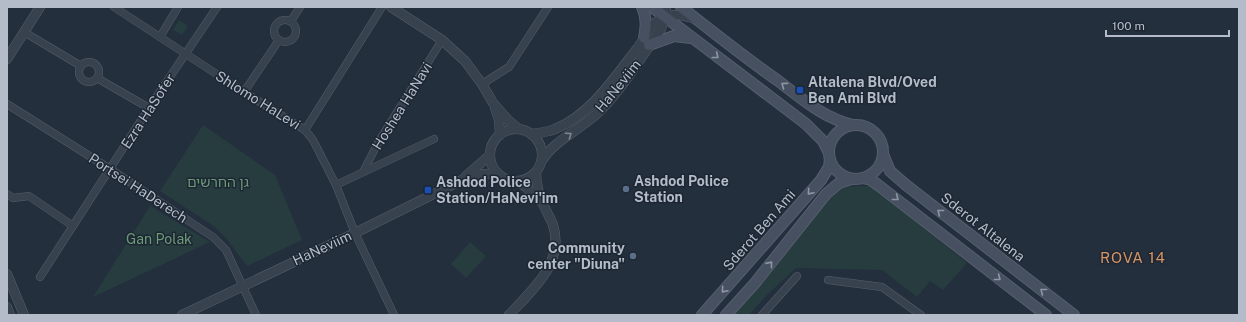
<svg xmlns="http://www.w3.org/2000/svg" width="1246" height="322" viewBox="0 0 1246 322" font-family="'Public Sans','Noto Sans Hebrew',sans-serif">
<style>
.green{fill:#263c3f}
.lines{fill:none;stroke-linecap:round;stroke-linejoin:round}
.minor-casing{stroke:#565f6c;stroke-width:8}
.tertiary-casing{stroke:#565f6c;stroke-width:10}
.secondary-casing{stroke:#565f6c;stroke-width:12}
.minor{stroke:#38414e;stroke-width:7}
.tertiary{stroke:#38414e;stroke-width:9}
.secondary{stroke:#465061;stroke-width:10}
.oneway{stroke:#8e96a5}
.oneway2{stroke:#7c8592}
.transit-dot{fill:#1a4fb4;stroke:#1d2633;stroke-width:1.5}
.service-dot{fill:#5c6f8a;stroke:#1d2633;stroke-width:1.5}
.labels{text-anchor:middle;stroke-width:3;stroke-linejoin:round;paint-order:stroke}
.poi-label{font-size:14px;font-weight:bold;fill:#b4bcc9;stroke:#1d2633;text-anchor:start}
.street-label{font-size:14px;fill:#b4bcc9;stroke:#1d2633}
.park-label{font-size:14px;fill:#6b9a76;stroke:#1d2633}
.neighbourhood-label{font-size:15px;letter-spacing:1px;fill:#d59563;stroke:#1d2633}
</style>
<rect width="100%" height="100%" fill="#242f3e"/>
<!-- green -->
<g class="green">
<polygon points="179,20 188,26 182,35 173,30"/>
<polygon points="203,125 275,175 302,240 247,266 226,238 215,227 160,191"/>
<polygon points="855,186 872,186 967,263 943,290 930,281 917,297 882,270 796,268 767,295 749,315 733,315 827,201 839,189"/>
<polygon points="150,206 210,242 93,297"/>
<polygon points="470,242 486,256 466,278 451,264"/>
</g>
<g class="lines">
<!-- minor casing -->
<g class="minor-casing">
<g id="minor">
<polyline points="114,7 244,92 305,130 313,140 336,185 355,233 394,315"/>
<circle cx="285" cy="31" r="11"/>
<polyline points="291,21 300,7"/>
<polyline points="24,32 81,66"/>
<polyline points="160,37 178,7"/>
<circle cx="89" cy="72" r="10"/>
<polyline points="97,78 149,108"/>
<polyline points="482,84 509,67 548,7"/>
<polyline points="244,92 279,40"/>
<polyline points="7,104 110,169 213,237 226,250 256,315"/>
<polyline points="305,130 382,7"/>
<polyline points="363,172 379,141 442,40"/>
<polyline points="336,185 434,139"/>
<polyline points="7,194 13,198 29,196 73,226"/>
<polyline points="40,277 149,108 217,7"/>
<polyline points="828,280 882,287 921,315"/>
<polyline points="762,315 797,276"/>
</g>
</g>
<!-- tertiary casing -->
<g class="tertiary-casing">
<g id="tertiary">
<polyline points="391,7 442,40 465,61 482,84 493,103 508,120 519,129"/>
<polyline points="7,59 40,7"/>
<polyline points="495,108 499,120 500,135"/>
<circle cx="516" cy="155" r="26"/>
<path d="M531,134C540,133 548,132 555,129C591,115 616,75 639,46C644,39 649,28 655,23C667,12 681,14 695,19"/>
<path d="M541,162C555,139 582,129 601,110C624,86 642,56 661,29L665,17L666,7"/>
<polyline points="466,176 490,155"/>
<polyline points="517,181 526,187 540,201"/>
<polyline points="7,274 24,315"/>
<polyline points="7,307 10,315"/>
<polyline points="182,315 355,233 462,180 476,175 497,173"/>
<path d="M509,315C532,290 565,263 553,225C551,219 547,213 545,208C539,196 536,185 536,172"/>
</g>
</g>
<!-- secondary casing -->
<g class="secondary-casing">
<g id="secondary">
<path d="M642,7C647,18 646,27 644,38"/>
<polyline points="652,7 806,124 823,141 829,153"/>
<path d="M681,7C713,32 744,57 777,80C801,98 823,118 853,125"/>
<polyline points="649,45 674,36 691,38"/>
<circle cx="856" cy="152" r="27"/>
<polyline points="883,154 890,171 906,185 1074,315"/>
<polyline points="863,178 871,180 878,185 1046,315"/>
<polyline points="702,315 821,180 829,167 830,159"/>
<polyline points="726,315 755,283 826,194 839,183 852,179"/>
</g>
</g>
<!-- minor -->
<use href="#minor" class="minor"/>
<!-- tertiary -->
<use href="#tertiary" class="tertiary"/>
<!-- secondary -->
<use href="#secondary" class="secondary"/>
</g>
<!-- one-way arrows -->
<defs><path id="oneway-chevron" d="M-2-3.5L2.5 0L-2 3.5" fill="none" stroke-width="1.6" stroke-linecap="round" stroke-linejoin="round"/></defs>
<g class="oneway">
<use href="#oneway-chevron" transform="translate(716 56) rotate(38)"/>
<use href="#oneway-chevron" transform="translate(784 85) rotate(-144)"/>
<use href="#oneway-chevron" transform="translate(810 192) rotate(131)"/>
<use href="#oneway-chevron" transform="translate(896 198) rotate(38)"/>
<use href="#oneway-chevron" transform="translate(940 212) rotate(-142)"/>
<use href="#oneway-chevron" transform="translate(770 264) rotate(-51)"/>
<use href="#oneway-chevron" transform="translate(998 278) rotate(38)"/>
<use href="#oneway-chevron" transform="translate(724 290) rotate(131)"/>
<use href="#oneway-chevron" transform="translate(1043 291) rotate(-142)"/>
</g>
<use class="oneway2" href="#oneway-chevron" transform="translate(569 135) rotate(-34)"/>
<!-- markers -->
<g class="transit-dot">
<rect x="796" y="86" width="8" height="8" rx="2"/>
<rect x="424" y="186" width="8" height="8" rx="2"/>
</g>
<g class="service-dot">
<circle cx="626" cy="189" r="4"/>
<circle cx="633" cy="256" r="4"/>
</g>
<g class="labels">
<!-- poi labels -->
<g class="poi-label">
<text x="808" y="87">Altalena Blvd/Oved<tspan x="808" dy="16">Ben Ami Blvd</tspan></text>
<text x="634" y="186">Ashdod Police<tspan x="634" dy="16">Station</tspan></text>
<text x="436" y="187">Ashdod Police<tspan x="436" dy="16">Station/HaNevi'im</tspan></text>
<text x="625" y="253" text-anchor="end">Community<tspan x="625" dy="16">center "Diuna"</tspan></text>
</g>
<!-- street labels -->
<g class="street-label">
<text transform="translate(618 86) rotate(-51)" y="5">HaNeviim</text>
<text transform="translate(258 100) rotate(32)" y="5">Shlomo HaLevi</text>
<text transform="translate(402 106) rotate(-58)" y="5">Hoshea HaNavi</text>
<text transform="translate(148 111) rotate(-57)" y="5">Ezra HaSofer</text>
<text transform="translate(138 188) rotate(33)" y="5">Portsei HaDerech</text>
<text transform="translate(983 227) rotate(38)" y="5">Sderot Altalena</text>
<text transform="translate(759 230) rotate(-49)" y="5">Sderot Ben Ami</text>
<text transform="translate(322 248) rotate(-25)" y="5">HaNeviim</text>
</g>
<!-- park labels -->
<g class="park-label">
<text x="218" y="187">גן החרשים</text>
<text x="159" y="244">Gan Polak</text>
</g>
<!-- neighbourhood labels -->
<g class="neighbourhood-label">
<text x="1133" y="263">ROVA 14</text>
</g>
</g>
<!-- border -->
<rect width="1246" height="322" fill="none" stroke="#b4bcc9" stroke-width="16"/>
<!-- scale -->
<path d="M1106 30v6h123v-6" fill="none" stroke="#b4bcc9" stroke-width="2"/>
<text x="1112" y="30" font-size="12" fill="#b4bcc9" stroke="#1d2633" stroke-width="3" paint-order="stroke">100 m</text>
</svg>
